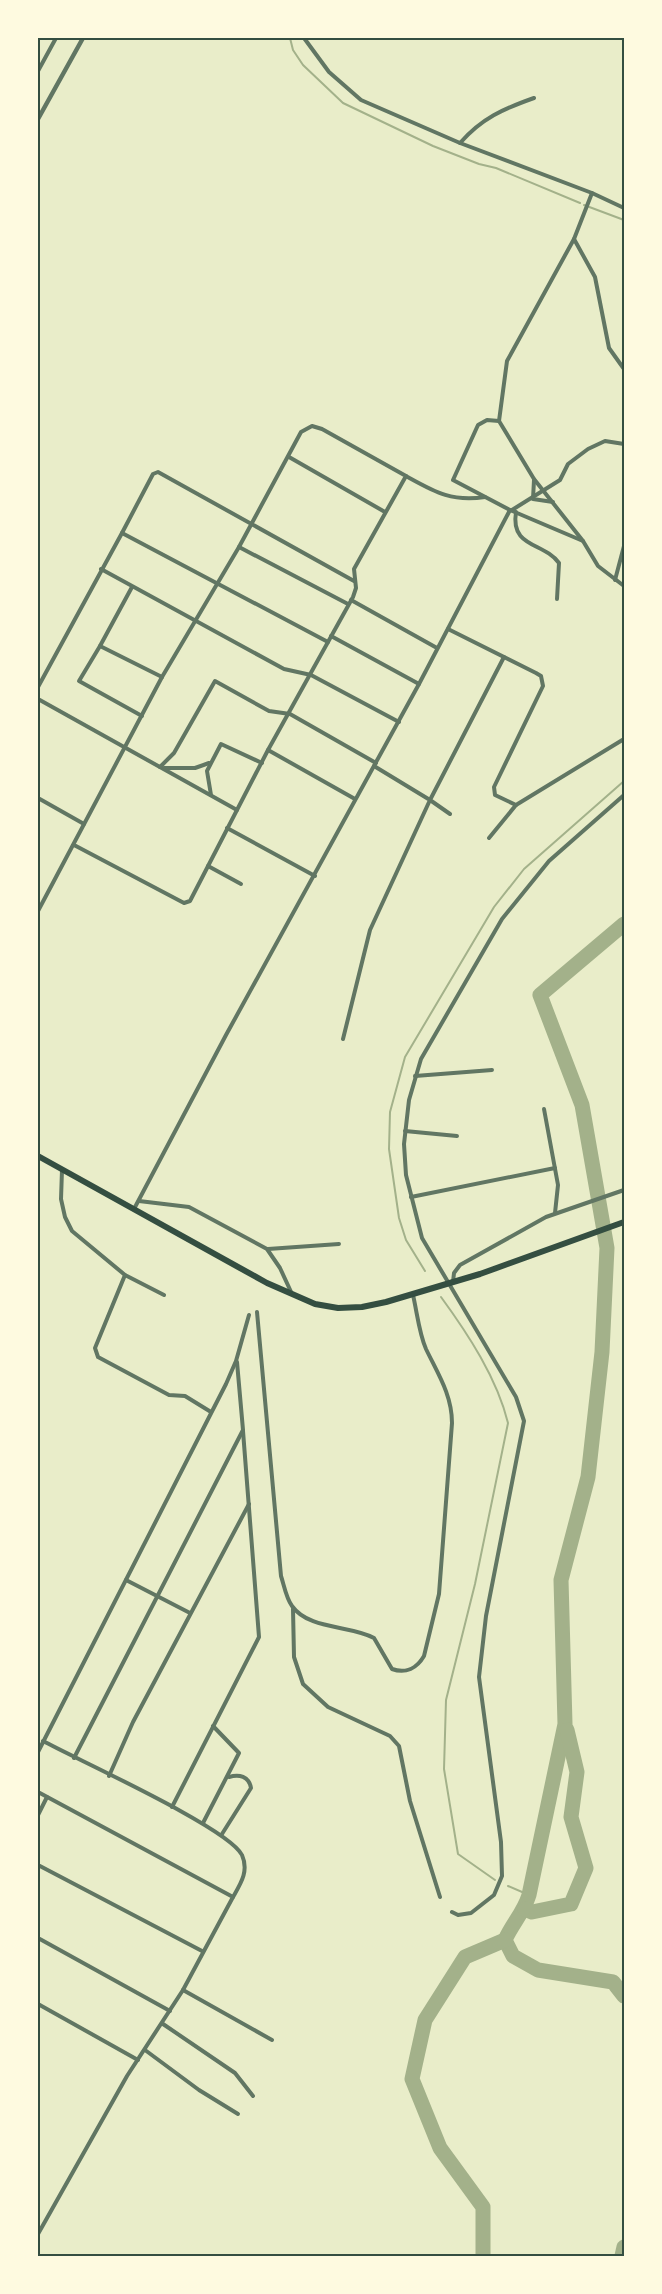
<svg xmlns="http://www.w3.org/2000/svg" width="662" height="2294" viewBox="0 0 662 2294" font-family="Figtree,sans-serif">
<style>
.lines{fill:none;stroke-linecap:round;stroke-linejoin:round}
.stream{stroke:#a3b18a;stroke-width:2}
.river{stroke:#a3b18a;stroke-width:15}
.minor{stroke:#617663;stroke-width:4}
.tertiary{stroke:#617663;stroke-width:4.5}
.trunk{stroke:#344e41;stroke-width:6}
.neatline{fill:none;stroke:#344e41;stroke-width:2}
</style>
<rect width="100%" height="100%" fill="#e9edc9"/>
<g class="lines">
<!-- stream -->
<g class="stream">
<polyline points="290,38 293,50 303,65 343,103 433,146 479,164 496,168 580,203"/>
<polyline points="584,205 624,220"/>
<polyline points="425,1271 406,1240 399,1218 389,1149 390,1112 405,1057 494,907 524,869 624,781"/>
<path d="M441,1297C468,1334 497,1378 508,1423L475,1584L446,1700L444,1769L458,1854L495,1880"/>
<polyline points="508,1886 529,1895"/>
</g>
<!-- river -->
<g class="river">
<path d="M624,924L540,995L582,1105L607,1248L602,1352L588,1477L561,1580L565,1724L529,1895C524,1912 512,1924 505,1940L513,1956L538,1970L613,1982L624,1996"/>
<polyline points="525,1909 532,1912 571,1904 586,1868 571,1817 577,1772 567,1730"/>
<polyline points="483,2256 483,2207 440,2148 412,2079 425,2020 465,1957 505,1940"/>
<polyline points="622,2256 624,2247"/>
</g>
<!-- minor -->
<g class="minor">
<polyline points="304,38 329,72 361,100 460,143 592,193 624,208"/>
<polyline points="38,71 56,38"/>
<path d="M460,143C482,118 503,109 534,98"/>
<polyline points="574,239 595,277 609,348 624,369"/>
<polyline points="499,421 507,361 574,239 592,193"/>
<polyline points="289,457 385,512"/>
<path d="M406,476C435,492 451,502 485,497"/>
<polyline points="534,480 533,499 553,502"/>
<polyline points="510,510 453,480 478,425 487,420 499,421 534,479 583,541 598,566 624,586"/>
<polyline points="512,510 560,480 568,464 588,449 605,441 624,444"/>
<path d="M516,512C510,548 544,542 559,563L557,599"/>
<polyline points="122,533 153,474 158,472 354,581"/>
<polyline points="239,547 348,604"/>
<polyline points="101,569 284,669 311,675 399,722"/>
<polyline points="615,580 624,546"/>
<polyline points="132,587 100,646 162,677"/>
<polyline points="351,600 437,648"/>
<polyline points="448,629 536,673 541,676 543,686 494,787 495,795 516,805 624,739"/>
<polyline points="331,636 419,684"/>
<polyline points="100,646 79,681 142,716"/>
<polyline points="38,687 122,533 328,642"/>
<polyline points="38,699 237,810"/>
<polyline points="268,750 355,799"/>
<polyline points="160,767 174,753 215,681 269,711 290,714 376,763"/>
<polyline points="164,768 195,768 209,763"/>
<polyline points="211,795 207,771 221,744 262,763"/>
<polyline points="38,798 84,824"/>
<polyline points="450,814 430,800 504,657"/>
<polyline points="227,828 315,876"/>
<polyline points="489,838 516,805"/>
<polyline points="208,866 241,884"/>
<polyline points="38,911 162,677 239,547 301,432 312,426 322,429 406,476 354,569 356,588 353,597 268,750 190,901 184,903 74,845"/>
<polyline points="343,1039 370,930 430,800 374,766"/>
<polyline points="415,1076 492,1070"/>
<polyline points="544,1109 558,1185 555,1213"/>
<polyline points="405,1131 457,1136"/>
<polyline points="62,1170 61,1199 65,1217 72,1231 125,1275 164,1295"/>
<polyline points="411,1197 555,1168"/>
<polyline points="139,1201 189,1207 267,1249 280,1268 292,1294"/>
<polyline points="134,1209 226,1035 419,684 510,510 583,541"/>
<polyline points="268,1249 339,1244"/>
<polyline points="125,1275 95,1348 98,1357 169,1395 185,1396 211,1412"/>
<polyline points="453,1282 454,1273 460,1265 546,1217 624,1190"/>
<path d="M257,1312L281,1576C284,1585 286,1598 292,1606C309,1630 350,1625 374,1638L392,1669C406,1674 417,1668 424,1656L439,1594L452,1423C452,1395 438,1374 426,1349C419,1333 417,1312 413,1295"/>
<polyline points="126,1580 190,1613"/>
<polyline points="293,1609 294,1657 303,1684 328,1707 390,1736 399,1746 410,1801 440,1897"/>
<path d="M43,1741C78,1760 229,1828 242,1855C249,1871 241,1883 233,1897"/>
<polyline points="38,1752 226,1384 236,1361 249,1315"/>
<polyline points="74,1758 243,1430 237,1362"/>
<polyline points="109,1776 133,1722 249,1504"/>
<polyline points="38,1792 233,1897 183,1990 127,2076 38,2234"/>
<polyline points="172,1807 259,1637 243,1431"/>
<polyline points="38,1815 47,1797"/>
<polyline points="203,1823 239,1753 213,1726"/>
<path d="M222,1834L251,1788C249,1776 239,1774 229,1777"/>
<polyline points="38,1865 202,1951"/>
<polyline points="452,1912 458,1915 471,1913 494,1895 502,1876 501,1842 479,1677 486,1616 524,1421 516,1397 422,1238 406,1175 404,1144 409,1100 421,1059 502,919 549,861 624,795"/>
<polyline points="38,1938 170,2011"/>
<polyline points="183,1990 272,2040"/>
<polyline points="38,2004 138,2060"/>
<polyline points="163,2024 235,2073 253,2096"/>
<polyline points="145,2050 199,2090 238,2114"/>
</g>
<!-- tertiary -->
<polyline class="tertiary" points="38,119 83,38"/>
<!-- trunk -->
<polyline class="trunk" points="38,1156 267,1283 315,1304 338,1308 362,1307 386,1302 480,1274 624,1222"/>
</g>
<!-- border -->
<rect width="662" height="2294" fill="none" stroke="#fefae0" stroke-width="78"/>
<rect x="39" y="39" width="584" height="2216" class="neatline"/>
</svg>
